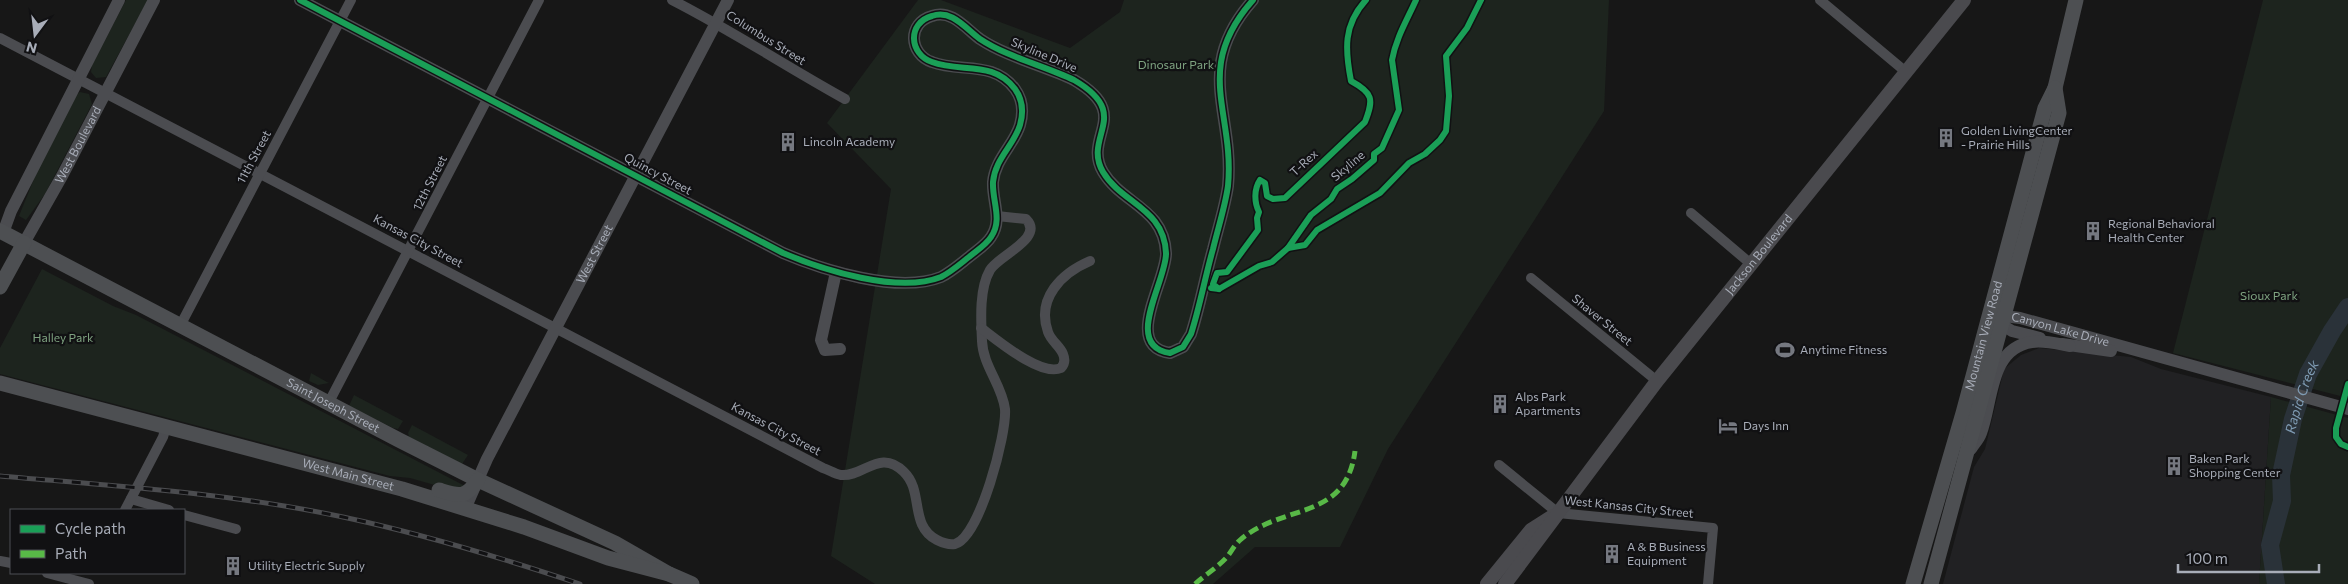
<svg xmlns="http://www.w3.org/2000/svg" width="2348" height="584" viewBox="0 0 2348 584" font-family="Commissioner,sans-serif">
<style>
.built{fill:#212123}
.green{fill:#1d241e}
.lines{fill:none;stroke-linecap:round;stroke-linejoin:round}
.river{stroke:#2a3239;stroke-width:18}
.minor{stroke:#4b4c50;stroke-width:10}
.tertiary{stroke:#4b4c50;stroke-width:12}
.secondary{stroke:#4a4a4e;stroke-width:14}
.primary{stroke:#4d4f52;stroke-width:15}
.rail-casing{stroke:#4b4c4f;stroke-width:5}
.rail{stroke:#111113;stroke-width:3;stroke-dasharray:9;stroke-linecap:butt}
.quiet{stroke:#58b947;stroke-width:5;stroke-dasharray:10 5;stroke-linecap:butt}
.cycleway-casing{stroke:#111113;stroke-width:9}
.cycleway{stroke:#1a9f57;stroke-width:6}
.labels{text-anchor:middle;stroke-width:4.5;stroke-linejoin:round;paint-order:stroke}
.street-label{font-size:12px;fill:#a8adb8;stroke:#111113}
.park-label{font-size:12px;fill:#7fa381;stroke:#111113}
.poi-label{font-size:12px;fill:#a8adb8;stroke:#111113;text-anchor:start}
.water-label{font-size:14px;font-style:italic;fill:#7f9bb3;stroke:#111113}
</style>
<rect width="100%" height="100%" fill="#171717"/>
<!-- built -->
<polygon class="built" points="2039,348 2131,357 2161,369 2271,397 2259,584 1943,584 1974,467 1985,449 2004,369 2021,355"/>
<!-- green -->
<g class="green">
<polygon points="126,0 148,0 106,77 96,78 91,72 92,65"/>
<polygon points="918,0 941,0 1070,48 1120,12 1124,0 1609,0 1604,111 1388,449 1340,547 1255,547 1213,584 875,584 831,556 891,189 827,123"/>
<polygon points="2263,0 2348,0 2348,398 2173,353"/>
<polygon points="80,92 89,94 92,104 45,194 26,220 19,216 40,164 75,96"/>
<polygon points="42,269 113,306 136,315 465,486 459,492 410,478 390,476 0,374 0,348"/>
<polygon points="311,373 327,382 329,383 318,385 309,381"/>
<polygon points="354,395 403,421 398,429 393,428 349,406"/>
<polygon points="2271,397 2348,418 2348,584 2259,584"/>
<polygon points="412,425 468,455 462,464 409,437 408,433"/>
</g>
<g class="lines">
<!-- river -->
<path class="river" id="s1" d="M2276,584L2270,545L2282,501L2281,475L2293,419L2308,374L2332,331L2348,307"/>
<!-- minor -->
<g class="minor">
<path d="M672,0C731,30 787,67 845,99"/>
<polyline points="1820,0 1906,72"/>
<path d="M0,38L823,468C829,470 835,474 841,475C864,477 880,448 904,472C924,491 909,526 937,540C943,543 949,545 955,544C980,537 1007,433 1005,409C1002,385 983,366 982,341C981,320 979,289 990,270C999,255 1045,238 1026,219L997,216"/>
<polyline points="1691,213 1751,264"/>
<polyline points="1531,278 1657,381"/>
<polyline points="180,326 351,0"/>
<path d="M981,328C997,340 1041,377 1061,368C1065,364 1065,359 1063,354C1060,346 1051,341 1048,332C1036,298 1062,273 1090,261"/>
<polyline points="328,404 539,0"/>
<polyline points="1499,465 1558,513 1713,528 1708,584"/>
<polyline points="131,499 169,510"/>
<polyline points="125,510 163,437 166,427"/>
<polyline points="184,515 236,529"/>
<polyline points="0,561 11,563"/>
<polyline points="47,573 89,584"/>
</g>
<!-- tertiary -->
<g class="tertiary">
<path d="M300,0L783,253C823,270 898,294 941,277C951,272 960,264 969,257C976,251 986,245 991,237C1003,220 992,201 993,182C995,159 1014,145 1020,125C1024,111 1023,100 1015,89C993,60 961,73 932,62C909,54 907,23 932,16C952,9 966,29 980,39C1007,57 1045,66 1074,80C1134,115 1082,136 1103,172C1122,204 1164,208 1166,253C1167,280 1122,346 1170,353L1183,347L1191,334C1200,306 1205,277 1213,249C1218,228 1225,207 1228,186C1235,112 1192,69 1253,0"/>
<polyline points="3,233 11,211 119,0"/>
<path id="s2" d="M24,243L62,176L154,0"/>
<polyline points="836,272 821,340 825,350 840,349"/>
<path id="s3" d="M1996,315L2020,318L2348,409"/>
<polyline points="1994,320 2012,331 2040,338"/>
<polyline points="2062,344 2111,351"/>
<path d="M1971,449C1974,444 1979,439 1981,433C1993,402 1989,348 2032,342C2045,340 2058,344 2070,346"/>
<path id="s4" d="M465,509L487,459L728,0"/>
</g>
<!-- secondary -->
<g class="secondary">
<polyline points="1487,584 1531,530 1553,516"/>
<path id="s5" d="M1505,584L1657,381L1964,0"/>
</g>
<!-- primary -->
<g class="primary">
<path id="s6" d="M0,231L399,440L478,480L615,543L669,574"/>
<polyline points="0,287 24,243"/>
<path id="s7" d="M0,383L402,489L524,527L608,558L669,574L692,584"/>
<path d="M439,490C459,496 465,499 478,480"/>
<path id="s8" d="M1913,584L1963,413L2045,108L2055,88L2076,0"/>
<polyline points="1931,584 2059,113 2055,88"/>
</g>
<!-- rail casing -->
<g class="rail-casing">
<path id="rail" d="M0,476C115,486 230,493 343,517C423,534 502,558 580,584"/>
</g>
<!-- rail -->
<use href="#rail" class="rail"/>
<!-- quiet -->
<path class="quiet" d="M1195,584C1205,575 1218,567 1227,557C1231,552 1234,546 1239,541C1281,503 1346,522 1355,451"/>
<!-- cycleway casing -->
<g class="cycleway-casing">
<g id="cycleway">
<path d="M300,0L783,253C823,270 898,294 941,277C951,272 960,264 969,257C976,251 986,245 991,237C1003,220 992,201 993,182C995,159 1014,145 1020,125C1024,111 1023,100 1015,89C993,60 961,73 932,62C909,54 907,23 932,16C952,9 966,29 980,39C1007,57 1045,66 1074,80C1134,115 1082,136 1103,172C1122,204 1164,208 1166,253C1167,280 1122,346 1170,353L1183,347L1191,334C1200,306 1205,277 1213,249C1218,228 1225,207 1228,186C1235,112 1192,69 1253,0"/>
<polyline points="1288,248 1305,245 1317,230 1380,193 1409,163 1425,154 1440,140 1446,131 1449,96 1446,56 1467,28 1481,0"/>
<path d="M1211,288L1219,289L1259,266L1272,262L1288,248L1311,215L1331,199L1337,189L1352,179L1374,160V154L1382,148L1399,110L1392,60C1396,38 1407,20 1416,0"/>
<path d="M1219,289L1213,284L1217,273L1227,272L1258,230L1257,218L1259,212C1254,202 1254,189 1260,180L1265,183L1267,196L1273,199L1285,198L1365,122C1374,99 1373,93 1351,81C1345,50 1343,25 1366,0"/>
<polyline points="2348,384 2336,428 2336,437 2341,444 2348,447"/>
</g>
</g>
<!-- cycleway -->
<use href="#cycleway" class="cycleway"/>
</g>
<!-- icons -->
<defs>
<g id="building-bare" transform="scale(1.5)"><path d="M-4-6H4V6H1V3H-1V6H-4ZM-2.5-4.3h1.7v1.8h-1.7ZM.8-4.3h1.7v1.8H.8ZM-2.5-1h1.7V.8h-1.7ZM.8-1h1.7V.8H.8Z" fill="#757880" stroke="#111113" stroke-width="2.5" paint-order="stroke"/></g>
<g id="stadium-bare" transform="scale(1.5)"><path d="M0-5a6.5 5 0 1 0 0 10a6.5 5 0 1 0 0-10ZM-3.5-1.8h7v3.6h-7Z" fill="#757880" stroke="#111113" stroke-width="2.5" paint-order="stroke"/></g>
<g id="hotel-bare" transform="scale(1.5)"><path d="M-6-4.5h1.5V1H6V5H4.5V3h-9V5H-6ZM-4 0a1.8 1.8 0 1 1 3.6 0ZM.5 0V-2.5h3Q6-2.5 6 0Z" fill="#757880" stroke="#111113" stroke-width="2.5" paint-order="stroke"/></g>
</defs>
<g fill-rule="evenodd">
<use href="#building-bare" x="1946" y="138"/>
<use href="#building-bare" x="788" y="142"/>
<use href="#building-bare" x="2093" y="231"/>
<use href="#stadium-bare" x="1785" y="350"/>
<use href="#building-bare" x="1500" y="404"/>
<use href="#hotel-bare" x="1728" y="426"/>
<use href="#building-bare" x="2174" y="466"/>
<use href="#building-bare" x="1612" y="554"/>
<use href="#building-bare" x="233" y="566"/>
</g>
<g class="labels">
<!-- street labels -->
<g class="street-label">
<text transform="translate(766 38) rotate(32)" y="4">Columbus Street</text>
<text transform="translate(1044 55) rotate(23)" y="4">Skyline Drive</text>
<text dy="4" stroke="none"><textPath href="#s2" startOffset="112">West Boulevard</textPath></text>
<text transform="translate(254 157) rotate(-62)" y="4">11th Street</text>
<text transform="translate(1304 163) rotate(-43)" y="4">T-Rex</text>
<text transform="translate(1348 166) rotate(-40)" y="4">Skyline</text>
<text transform="translate(658 174) rotate(28)" y="4">Quincy Street</text>
<text transform="translate(430 183) rotate(-63)" y="4">12th Street</text>
<text transform="translate(418 241) rotate(28)" y="4">Kansas City Street</text>
<text dy="4" stroke="none"><textPath href="#s4" startOffset="286">West Street</textPath></text>
<text dy="4" stroke="none"><textPath href="#s5" startOffset="416">Jackson Boulevard</textPath></text>
<text transform="translate(1602 320) rotate(39)" y="4">Shaver Street</text>
<text dy="4" stroke="none"><textPath href="#s3" startOffset="66">Canyon Lake Drive</textPath></text>
<text dy="4" stroke="none"><textPath href="#s8" startOffset="258">Mountain View Road</textPath></text>
<text dy="4" stroke="none"><textPath href="#s6" startOffset="376">Saint Joseph Street</textPath></text>
<text transform="translate(776 429) rotate(28)" y="4">Kansas City Street</text>
<text dy="4" stroke="none"><textPath href="#s7" startOffset="360">West Main Street</textPath></text>
<text transform="translate(1629 507) rotate(6)" y="4">West Kansas City Street</text>
</g>
<!-- park labels -->
<g class="park-label">
<text x="1176" y="69">Dinosaur Park</text>
<text x="2269" y="300">Sioux Park</text>
<text x="63" y="342">Halley Park</text>
</g>
<!-- poi labels -->
<g class="poi-label">
<text x="1961" y="135">Golden LivingCenter<tspan x="1961" dy="14">- Prairie Hills</tspan></text>
<text x="803" y="146">Lincoln Academy</text>
<text x="2108" y="228">Regional Behavioral<tspan x="2108" dy="14">Health Center</tspan></text>
<text x="1800" y="354">Anytime Fitness</text>
<text x="1515" y="401">Alps Park<tspan x="1515" dy="14">Apartments</tspan></text>
<text x="1743" y="430">Days Inn</text>
<text x="2189" y="463">Baken Park<tspan x="2189" dy="14">Shopping Center</tspan></text>
<text x="1627" y="551">A &amp; B Business<tspan x="1627" dy="14">Equipment</tspan></text>
<text x="248" y="570">Utility Electric Supply</text>
</g>
<!-- water labels -->
<g class="water-label">
<text dy="5" stroke="none"><textPath href="#s1" startOffset="192">Rapid Creek</textPath></text>
</g>
</g>
<!-- legend -->
<rect x="10" y="509" width="175" height="65" fill="#111113" stroke="#4d4f55"/>
<rect x="20" y="525" width="25" height="8" fill="#1a9f57" stroke="#4d4f55"/>
<text x="55" y="534" font-size="15" fill="#a8adb8">Cycle path</text>
<rect x="20" y="550" width="25" height="8" fill="#58b947" stroke="#4d4f55"/>
<text x="55" y="559" font-size="15" fill="#a8adb8">Path</text>
<!-- north arrow -->
<g transform="translate(35 35) rotate(195)" stroke="#111113" stroke-width="4" paint-order="stroke">
<path d="M0-4L9 19L0 12L-9 19Z" fill="#a8adb8"/>
<text y="-8" font-size="14" font-weight="bold" text-anchor="middle" fill="#a8adb8">N</text>
</g>
<!-- scale -->
<path d="M2178 564v8h141v-8" fill="none" stroke="#a8adb8" stroke-width="2.5"/>
<text x="2186" y="564" font-size="15" fill="#a8adb8" stroke="#111113" stroke-width="4" paint-order="stroke">100 m</text>
</svg>
